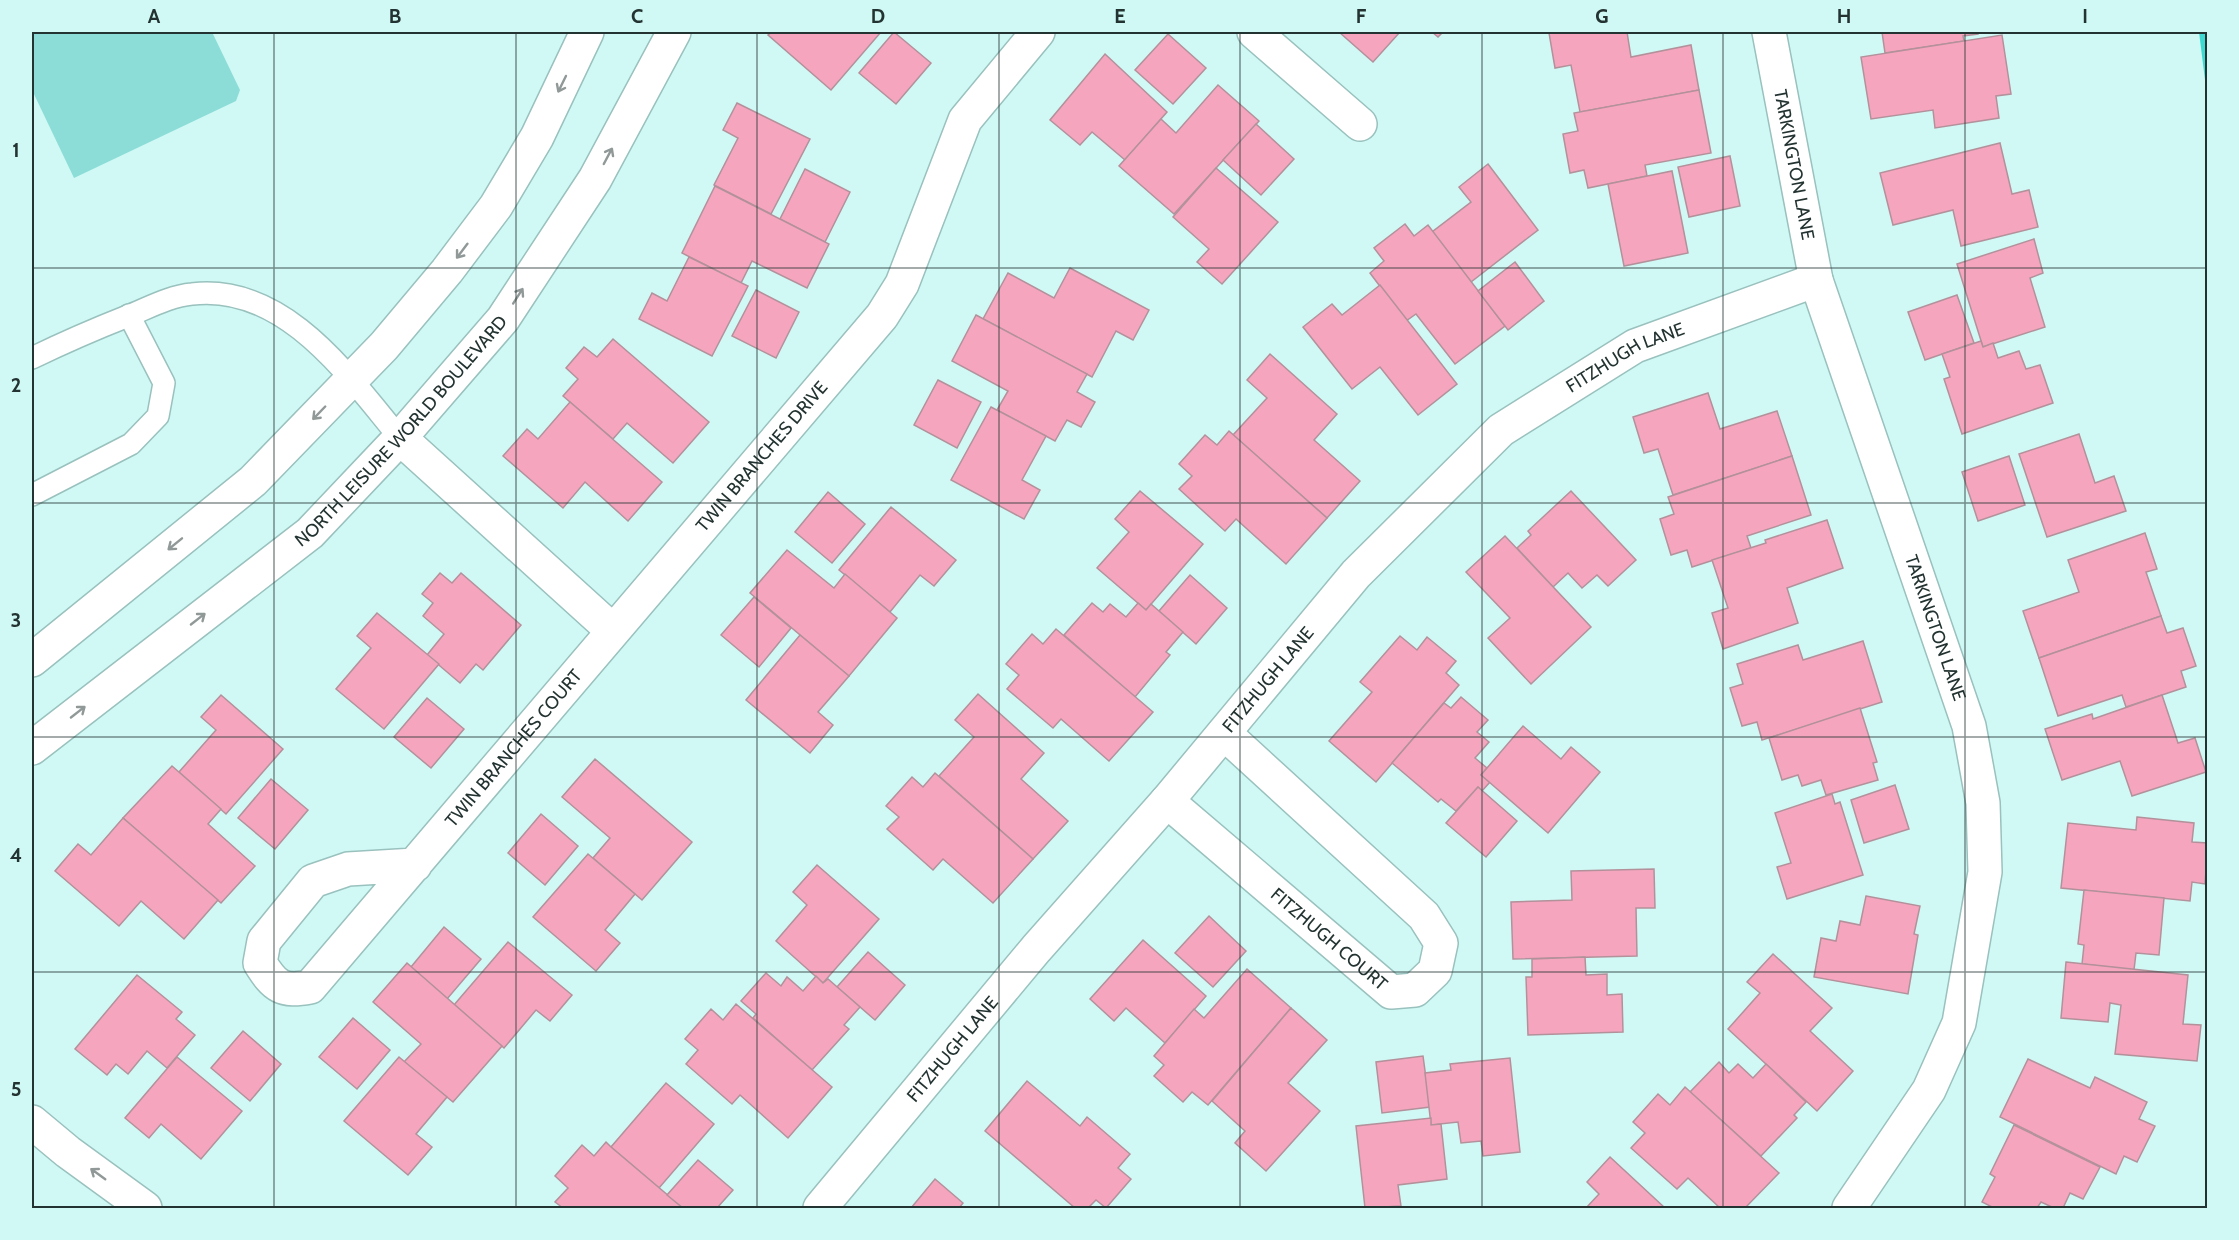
<svg xmlns="http://www.w3.org/2000/svg" width="2239" height="1240" viewBox="0 0 2239 1240" font-family="Cabin,sans-serif">
<style>
.green{fill:#8cddd7}
.forest{fill:#3edad2}
.building{fill:#f6a5bf;stroke:#b3919b;stroke-width:1.5}
.lines{fill:none;stroke-linecap:round;stroke-linejoin:round}
.lane-casing{stroke:#99c1be;stroke-width:24}
.street-casing{stroke:#99c1be;stroke-width:36}
.secondary-casing{stroke:#99c1be;stroke-width:36}
.lane{stroke:#fff;stroke-width:21}
.street{stroke:#fff;stroke-width:33}
.secondary{stroke:#fff;stroke-width:33}
.oneway{stroke:#919998}
.grid{fill:none;stroke:#233331;stroke-width:1.5;stroke-opacity:0.55}
.labels{text-anchor:middle;stroke-width:4.5;stroke-linejoin:round;paint-order:stroke}
.street-label{font-size:18px;fill:#233331;stroke:#d0f9f5}
.neatline{fill:none;stroke:#233331;stroke-width:2}
.grid-label{font-size:20px;text-anchor:middle;font-weight:bold;fill:#233331}
</style>
<rect width="100%" height="100%" fill="#d0f9f5"/>
<!-- green -->
<polygon class="green" points="32,32 212,32 240,90 236,101 74,178 32,90"/>
<!-- forest -->
<polygon class="forest" points="2199,32 2207,32 2207,96"/>
<!-- building -->
<g class="building">
<polygon points="772,32 881,32 831,90 768,35"/>
<polygon points="894,32 931,63 896,104 859,73"/>
<polygon points="1339,32 1400,32 1373,62"/>
<polygon points="1432,32 1443,32 1438,37"/>
<polygon points="1559,32 1627,32 1631,57 1691,45 1699,90 1580,112 1571,65 1555,68 1549,33"/>
<polygon points="1882,32 1978,32 1978,34 1963,36 1964,41 1885,53"/>
<polygon points="1168,34 1206,68 1173,104 1135,70"/>
<polygon points="2002,35 2011,94 1996,96 1999,118 1935,128 1933,110 1871,119 1861,57"/>
<polygon points="1105,54 1167,112 1125,160 1092,132 1080,145 1050,120"/>
<polygon points="1218,85 1259,121 1174,214 1119,166 1161,119 1176,133"/>
<polygon points="1699,90 1711,153 1645,165 1647,176 1588,188 1584,170 1570,173 1563,134 1578,131 1574,113"/>
<polygon points="737,103 810,139 771,214 714,185 738,138 723,130"/>
<polygon points="1256,124 1294,159 1261,195 1223,160"/>
<polygon points="2000,143 2012,194 2029,190 2038,227 1961,246 1953,210 1893,225 1880,173"/>
<polygon points="1730,156 1740,206 1689,217 1678,167"/>
<polygon points="1488,164 1538,230 1471,282 1432,232 1471,202 1459,187"/>
<polygon points="1216,168 1278,222 1222,284 1197,262 1209,249 1173,217"/>
<polygon points="805,169 850,192 825,242 780,219"/>
<polygon points="1672,171 1688,253 1624,266 1608,184"/>
<polygon points="715,186 829,244 807,288 752,261 741,283 682,253"/>
<polygon points="1405,224 1414,236 1428,225 1505,326 1455,364 1416,314 1406,321 1370,273 1384,261 1374,248"/>
<polygon points="2034,239 2043,273 2030,278 2045,327 1983,347 1957,264"/>
<polygon points="689,257 748,286 712,356 639,319 652,293 667,301"/>
<polygon points="1515,262 1544,301 1508,330 1478,291"/>
<polygon points="1070,268 1149,310 1133,340 1116,331 1092,377 983,319 1008,273 1054,298"/>
<polygon points="1380,285 1457,384 1418,415 1380,367 1352,389 1303,327 1332,304 1342,315"/>
<polygon points="756,290 799,312 776,358 732,336"/>
<polygon points="1957,295 1974,343 1925,360 1908,312"/>
<polygon points="976,315 1087,374 1077,392 1095,402 1081,427 1067,420 1055,441 997,410 1008,391 952,361"/>
<polygon points="613,339 709,422 673,463 627,423 613,439 563,396 578,379 566,368 584,347 597,357"/>
<polygon points="1981,341 1983,347 1993,343 1998,358 2019,351 2026,369 2040,365 2053,403 1962,434 1944,379 1950,377 1942,354"/>
<polygon points="1270,354 1337,414 1314,440 1360,481 1327,518 1233,435 1267,398 1247,380"/>
<polygon points="938,380 981,402 957,448 914,425"/>
<polygon points="1708,393 1720,429 1777,411 1792,456 1673,495 1658,449 1644,453 1633,417"/>
<polygon points="570,402 662,482 628,521 585,482 563,508 503,456 527,429 538,439"/>
<polygon points="991,407 1046,436 1022,480 1040,490 1024,519 951,480"/>
<polygon points="1229,431 1327,518 1286,564 1236,519 1225,531 1179,489 1192,476 1179,464 1205,435 1217,445"/>
<polygon points="2079,434 2095,483 2114,476 2126,511 2047,537 2019,454"/>
<polygon points="1792,456 1811,515 1747,536 1751,548 1692,567 1687,550 1671,555 1660,519 1674,514 1668,497"/>
<polygon points="2009,456 2025,505 1978,521 1962,472"/>
<polygon points="1140,491 1203,544 1146,610 1097,568 1129,532 1115,519"/>
<polygon points="1571,491 1636,560 1608,586 1597,575 1582,588 1568,573 1553,587 1517,548 1531,535 1528,531"/>
<polygon points="828,492 865,524 832,563 795,532"/>
<polygon points="891,507 956,560 934,586 920,575 890,612 839,570"/>
<polygon points="1827,520 1843,568 1787,588 1798,623 1723,649 1712,613 1728,608 1712,560 1766,543 1765,540"/>
<polygon points="2145,533 2157,569 2146,572 2161,616 2039,658 2023,611 2079,592 2068,560"/>
<polygon points="1505,536 1591,627 1531,684 1488,638 1510,618 1466,572"/>
<polygon points="787,550 834,588 845,574 897,618 849,676 750,593"/>
<polygon points="440,573 452,583 461,573 521,625 483,670 476,664 460,683 427,655 444,634 423,616 433,603 422,594"/>
<polygon points="1190,575 1227,608 1196,644 1159,611"/>
<polygon points="754,597 791,628 759,667 721,635"/>
<polygon points="1092,603 1103,612 1110,604 1126,617 1138,603 1146,610 1151,604 1183,632 1166,652 1170,655 1135,697 1064,635"/>
<polygon points="377,613 439,664 384,729 336,689 371,648 357,636"/>
<polygon points="2161,616 2167,633 2183,628 2196,666 2181,671 2186,687 2126,707 2122,695 2058,716 2039,658"/>
<polygon points="1056,629 1153,712 1109,761 1061,719 1053,728 1007,689 1019,675 1006,664 1032,634 1043,644"/>
<polygon points="800,635 849,676 818,712 833,725 810,753 746,700"/>
<polygon points="1400,636 1417,650 1427,637 1456,661 1446,673 1459,685 1376,782 1329,741 1372,692 1360,682"/>
<polygon points="1863,641 1882,702 1762,740 1757,722 1742,726 1730,688 1743,684 1737,664 1798,645 1803,660"/>
<polygon points="978,694 1044,753 1021,779 1068,821 1033,859 939,776 974,737 955,720"/>
<polygon points="221,695 283,749 226,814 179,772 216,730 201,717"/>
<polygon points="2162,695 2178,743 2195,738 2206,772 2132,796 2120,761 2062,780 2045,729 2092,714 2093,719"/>
<polygon points="1461,697 1488,720 1477,732 1489,742 1475,758 1487,768 1481,775 1490,782 1482,791 1478,787 1456,811 1441,799 1438,802 1392,763 1444,703 1451,708"/>
<polygon points="427,698 464,729 431,768 394,737"/>
<polygon points="1860,708 1877,762 1873,763 1878,780 1826,795 1821,780 1802,786 1798,775 1782,780 1769,738"/>
<polygon points="1523,726 1561,759 1571,747 1600,772 1548,833 1481,775"/>
<polygon points="595,759 692,842 642,900 593,858 610,838 562,797"/>
<polygon points="172,766 221,809 208,824 255,866 221,903 123,818"/>
<polygon points="935,773 1033,859 993,903 943,859 933,870 887,829 899,817 886,806 912,777 923,787"/>
<polygon points="271,779 308,810 275,849 238,818"/>
<polygon points="1895,785 1909,829 1864,843 1851,800"/>
<polygon points="1478,787 1517,821 1486,857 1446,823"/>
<polygon points="1832,794 1835,804 1840,802 1863,875 1787,899 1777,867 1791,863 1775,813"/>
<polygon points="541,814 578,846 545,885 508,853"/>
<polygon points="2137,817 2194,823 2192,842 2208,843 2205,884 2192,882 2190,901 2061,888 2068,823 2136,830"/>
<polygon points="123,818 218,900 184,939 141,901 119,926 55,871 78,844 91,855"/>
<polygon points="588,854 635,894 605,930 620,943 596,971 533,917"/>
<polygon points="817,865 879,919 823,983 776,941 807,905 793,892"/>
<polygon points="1654,869 1655,908 1636,908 1637,956 1513,959 1511,902 1572,900 1571,871"/>
<polygon points="2084,890 2164,898 2159,955 2136,953 2134,970 2082,964 2084,945 2078,944"/>
<polygon points="1866,896 1920,906 1914,934 1918,935 1908,994 1814,977 1821,938 1836,941 1840,921 1860,925"/>
<polygon points="1209,916 1246,951 1213,987 1175,953"/>
<polygon points="444,927 481,959 447,999 411,967"/>
<polygon points="1143,940 1206,996 1165,1043 1126,1008 1114,1021 1090,999"/>
<polygon points="508,942 572,995 550,1021 536,1010 504,1048 454,1005"/>
<polygon points="868,952 905,985 875,1020 837,987"/>
<polygon points="1773,954 1832,1008 1810,1031 1853,1071 1817,1111 1728,1029 1760,993 1747,982"/>
<polygon points="1585,957 1586,975 1607,974 1607,995 1622,994 1623,1032 1528,1035 1526,977 1532,977 1532,959"/>
<polygon points="2066,962 2188,975 2183,1024 2201,1025 2197,1061 2115,1054 2121,1005 2110,1003 2108,1022 2061,1018"/>
<polygon points="407,963 502,1046 453,1102 404,1062 421,1044 373,1002"/>
<polygon points="1247,969 1291,1008 1208,1105 1192,1092 1183,1102 1154,1076 1164,1065 1154,1056 1194,1009 1204,1018"/>
<polygon points="766,973 781,986 787,977 803,991 816,976 823,983 828,979 860,1007 844,1025 849,1029 812,1070 753,1018 756,1014 741,1001"/>
<polygon points="137,975 182,1012 176,1019 195,1035 167,1068 147,1051 128,1074 116,1064 107,1075 75,1049"/>
<polygon points="736,1004 832,1087 788,1138 740,1095 732,1104 686,1064 698,1050 685,1039 711,1009 723,1020"/>
<polygon points="1291,1008 1327,1040 1288,1083 1320,1111 1266,1171 1235,1143 1245,1131 1212,1101"/>
<polygon points="353,1018 390,1050 357,1089 319,1057"/>
<polygon points="243,1031 281,1064 250,1101 211,1068"/>
<polygon points="1423,1056 1430,1107 1382,1113 1376,1062"/>
<polygon points="177,1057 242,1111 201,1159 161,1124 149,1138 125,1118"/>
<polygon points="399,1057 447,1097 416,1134 432,1147 408,1175 344,1121"/>
<polygon points="1510,1058 1520,1152 1483,1156 1481,1141 1461,1143 1458,1122 1431,1125 1425,1073 1451,1070 1450,1064"/>
<polygon points="2028,1059 2090,1088 2095,1077 2147,1102 2139,1119 2155,1126 2137,1162 2124,1156 2116,1174 2000,1117"/>
<polygon points="1719,1062 1729,1073 1738,1064 1753,1078 1766,1064 1806,1102 1794,1115 1797,1118 1761,1156 1690,1092"/>
<polygon points="1027,1081 1080,1126 1087,1117 1130,1154 1118,1168 1131,1179 1106,1208 1096,1200 1088,1208 1075,1208 985,1131"/>
<polygon points="666,1083 714,1124 659,1188 611,1147"/>
<polygon points="1685,1087 1779,1173 1745,1208 1720,1208 1688,1178 1677,1189 1631,1148 1645,1133 1633,1122 1658,1094 1670,1105"/>
<polygon points="1431,1118 1431,1125 1441,1124 1447,1179 1398,1185 1401,1206 1365,1208 1356,1126"/>
<polygon points="2014,1125 2100,1167 2083,1199 2070,1193 2063,1208 2054,1208 2041,1202 2037,1208 1994,1208 1982,1202 1995,1177 1990,1174"/>
<polygon points="606,1142 611,1147 683,1208 563,1208 555,1202 568,1188 555,1176 582,1145 594,1156"/>
<polygon points="1610,1157 1665,1208 1586,1208 1599,1194 1587,1182"/>
<polygon points="698,1160 733,1190 717,1208 683,1208 667,1195"/>
<polygon points="935,1179 963,1203 959,1208 911,1208"/>
</g>
<g class="lines">
<!-- lane casing -->
<g class="lane-casing">
<g id="lane">
<path d="M32,358C63,343 95,329 128,316C148,308 170,296 192,294C285,283 348,376 400,438"/>
<polyline points="32,495 131,444 158,416 164,383 129,315"/>
</g>
</g>
<!-- street casing -->
<g class="street-casing">
<g id="street">
<polyline points="1254,32 1360,124"/>
<path id="s1" d="M1769,32L1816,280L1969,726L1983,803L1985,872L1959,1023L1929,1090L1849,1208"/>
<polyline points="400,438 612,630"/>
<path id="s2" d="M1167,801L1391,992L1415,990L1435,971L1441,943L1424,916L1224,733"/>
<path id="s3" d="M415,865L348,869L313,881L264,941L260,963C275,987 282,992 310,987C501,764 690,539 882,316L902,284L965,120L1038,32"/>
<path id="s4" d="M820,1208L1036,949L1167,801L1356,574L1501,430L1635,346L1816,280"/>
</g>
</g>
<!-- secondary casing -->
<g class="secondary-casing">
<g id="secondary">
<polyline points="32,660 253,481 384,346 447,271 496,206 537,137 587,32"/>
<path id="s5" d="M32,748L310,533L400,438L503,319L595,179L674,32"/>
<polyline points="32,1122 68,1152 145,1208"/>
</g>
</g>
<!-- lane -->
<use href="#lane" class="lane"/>
<!-- street -->
<use href="#street" class="street"/>
<!-- secondary -->
<use href="#secondary" class="secondary"/>
</g>
<!-- one-way arrows -->
<defs><path id="oneway-shaft" d="M-6 0H5M1.5-3L5.5 0L1.5 3" fill="none" stroke-width="1.6" stroke-linecap="round" stroke-linejoin="round" transform="scale(1.5)"/></defs>
<g class="oneway">
<use href="#oneway-shaft" transform="translate(562 84) rotate(116)"/>
<use href="#oneway-shaft" transform="translate(608 156) rotate(-62)"/>
<use href="#oneway-shaft" transform="translate(462 251) rotate(127)"/>
<use href="#oneway-shaft" transform="translate(518 296) rotate(-57)"/>
<use href="#oneway-shaft" transform="translate(319 413) rotate(134)"/>
<use href="#oneway-shaft" transform="translate(175 544) rotate(141)"/>
<use href="#oneway-shaft" transform="translate(198 619) rotate(-38)"/>
<use href="#oneway-shaft" transform="translate(78 712) rotate(-38)"/>
<use href="#oneway-shaft" transform="translate(98 1174) rotate(-144)"/>
</g>
<!-- grid -->
<path class="grid" d="M274,32V1208M516,32V1208M757,32V1208M999,32V1208M1240,32V1208M1482,32V1208M1723,32V1208M1965,32V1208M32,268H2208M32,503H2208M32,737H2208M32,972H2208"/>
<g class="labels">
<!-- street labels -->
<g class="street-label">
<text dy="6" stroke="none"><textPath href="#s1" startOffset="135">TARKINGTON LANE</textPath></text>
<text dy="6" stroke="none"><textPath href="#s4" startOffset="1179">FITZHUGH LANE</textPath></text>
<text dy="6" stroke="none"><textPath href="#s5" startOffset="488">NORTH LEISURE WORLD BOULEVARD</textPath></text>
<text dy="6" stroke="none"><textPath href="#s3" startOffset="962">TWIN BRANCHES DRIVE</textPath></text>
<text dy="6" stroke="none"><textPath href="#s1" startOffset="620">TARKINGTON LANE</textPath></text>
<text dy="6" stroke="none"><textPath href="#s4" startOffset="693">FITZHUGH LANE</textPath></text>
<text dy="6" stroke="none"><textPath href="#s3" startOffset="579">TWIN BRANCHES COURT</textPath></text>
<text dy="6" stroke="none"><textPath href="#s2" startOffset="213">FITZHUGH COURT</textPath></text>
<text dy="6" stroke="none"><textPath href="#s4" startOffset="207">FITZHUGH LANE</textPath></text>
</g>
</g>
<!-- border -->
<rect width="2239" height="1240" fill="none" stroke="#d0f9f5" stroke-width="66"/>
<rect x="33" y="33" width="2173" height="1174" class="neatline"/>
<g class="grid-label">
<text x="154" y="23">A</text>
<text x="395" y="23">B</text>
<text x="637" y="23">C</text>
<text x="878" y="23">D</text>
<text x="1120" y="23">E</text>
<text x="1361" y="23">F</text>
<text x="1602" y="23">G</text>
<text x="1844" y="23">H</text>
<text x="2085" y="23">I</text>
<text x="16" y="157">1</text>
<text x="16" y="392">2</text>
<text x="16" y="627">3</text>
<text x="16" y="862">4</text>
<text x="16" y="1096">5</text>
</g>
</svg>
